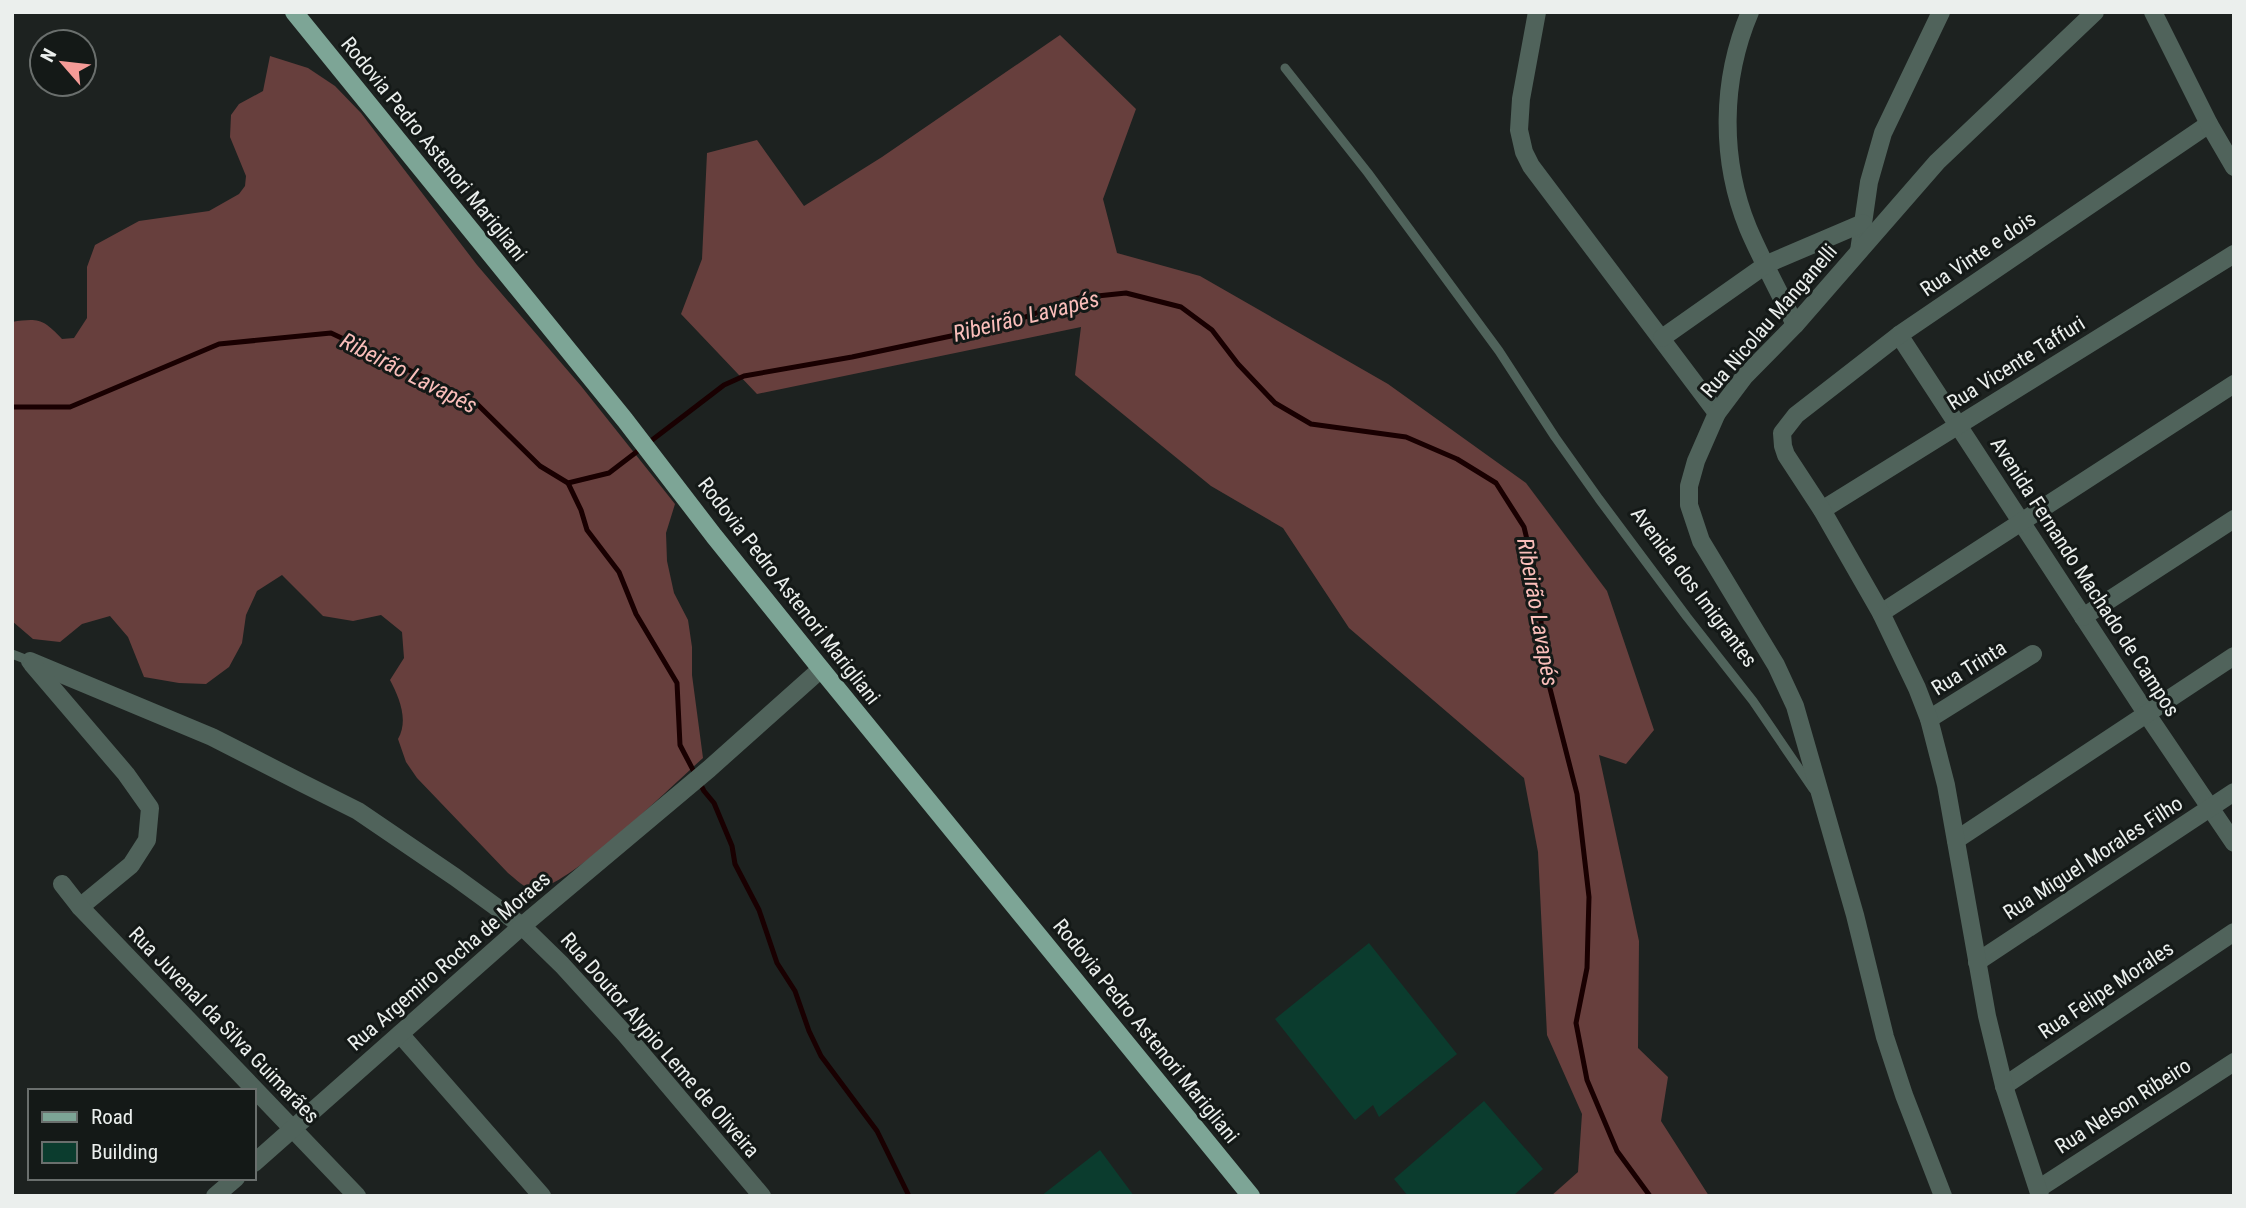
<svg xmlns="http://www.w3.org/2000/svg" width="2246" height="1208" viewBox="0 0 2246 1208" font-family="'Roboto Condensed',sans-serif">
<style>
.forest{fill:#673f3d}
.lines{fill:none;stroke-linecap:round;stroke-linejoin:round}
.stream{stroke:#190001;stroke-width:5}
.building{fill:#0b3c2e}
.service{stroke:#50635b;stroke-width:9}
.minor{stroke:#50635b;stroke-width:18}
.tertiary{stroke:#50635b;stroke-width:18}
.primary{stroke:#7da596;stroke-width:18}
.labels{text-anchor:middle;stroke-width:6;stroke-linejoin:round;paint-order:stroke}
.street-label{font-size:21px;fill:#ebefed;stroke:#141917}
.water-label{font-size:23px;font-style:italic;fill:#fabeba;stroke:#141917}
</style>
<rect width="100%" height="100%" fill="#1d2220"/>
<!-- forest -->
<g class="forest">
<polygon points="1060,35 1136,109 1103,199 1117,253 1200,276 1388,384 1526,483 1607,591 1654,730 1626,764 1599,755 1639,941 1638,1048 1668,1077 1661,1121 1709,1196 1551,1196 1578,1172 1582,1114 1547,1035 1538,852 1524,778 1349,628 1283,528 1211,486 1075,375 1081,327 757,394 681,314 702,259 707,153 757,140 804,206 882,157"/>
<path d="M270,56L308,68L335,86L361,113L477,265L581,386L675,504L666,533L667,561L674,593L688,620L692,647V675L703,758C675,783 567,889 535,889C524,889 516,879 508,873L417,778L406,762L398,739C409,720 399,697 390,680L404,658L402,632L381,615L353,621L323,616L282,575L257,591L246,615L242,643L229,667L206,684L179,683L144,677L128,637L110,616L82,624L60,642L33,639L12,621V322C39,318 43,319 62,339L74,338L87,318V267L95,245L139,221L209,211L239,194L245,186L246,176L230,137L231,115L239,104L263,91Z"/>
</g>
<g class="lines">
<!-- stream -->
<g class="stream">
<polyline points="12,407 70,407 219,344 331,333 474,401 540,466 568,483 609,473 724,385 744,376 852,357 1003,325 1078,298 1126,293 1181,307 1212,330 1238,364 1275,403 1311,424 1406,437 1457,459 1496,483 1524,527 1537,581 1546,673 1577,794 1589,897 1587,968 1576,1023 1587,1080 1617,1151 1650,1196"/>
<polyline points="568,483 581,510 587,530 619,572 636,614 677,683 680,745 704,791 714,803 732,846 735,864 759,910 777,963 795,991 809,1031 821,1056 877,1131 909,1196"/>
</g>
</g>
<!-- building -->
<g class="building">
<polygon points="1369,943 1457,1054 1379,1117 1373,1105 1355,1120 1275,1019"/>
<polygon points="1484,1101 1543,1169 1513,1196 1408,1196 1394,1179"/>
<polygon points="1100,1150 1134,1196 1041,1196"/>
</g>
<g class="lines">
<!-- service -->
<g class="service">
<polyline points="1285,68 1368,173 1499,351 1555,437 1599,499 1687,617 1753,701 1813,789"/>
<polyline points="12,654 30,661"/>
</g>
<!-- minor -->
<g class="minor">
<polyline points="1537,12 1521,99 1519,130 1524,152 1531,166 1717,413"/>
<path d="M1750,12C1721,80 1720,159 1748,228C1762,261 1780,293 1795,325"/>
<polyline points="1859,251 1869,182 1883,133 1941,12"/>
<polyline points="1899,335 2146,713 2234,843"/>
<polyline points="1662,338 1767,264 1863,223"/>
<polyline points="1822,510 2234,254"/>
<polyline points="1881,613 2234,384"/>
<polyline points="2083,617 2234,519"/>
<polyline points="30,661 212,737 304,784 358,811 455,877 522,926 562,965 625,1034 762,1196"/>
<polyline points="32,664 126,774 150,808 147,840 131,865 80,907"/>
<polyline points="1929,719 2033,654"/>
<polyline points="1956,840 2234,656"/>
<polyline points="62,884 80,907 357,1196"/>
<polyline points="1977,962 2234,792"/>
<polyline points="400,1034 542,1196"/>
<polyline points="2004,1086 2234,932"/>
<polyline points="2038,1189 2234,1062"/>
<polyline points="2040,1196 2004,1086 1987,1016 1946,785 1929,719 1917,688 1881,613 1822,510 1786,455 1783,446 1782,433 1796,415 1899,335 2209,124"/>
</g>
<!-- tertiary -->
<g class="tertiary">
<polyline points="2153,12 2209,124 2234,167"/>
<polyline points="254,1163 522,926 709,769 821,669"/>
<polyline points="215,1196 236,1178"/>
<polyline points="1943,1196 1904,1095 1885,1037 1855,915 1795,706 1776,665 1701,541 1689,505 1689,486 1696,461 1717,413 1744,377 1795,325 1937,162 2095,12"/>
</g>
<!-- primary -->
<polyline class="primary" points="294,12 625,420 714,536 821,669 1251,1196"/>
</g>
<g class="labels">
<!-- street labels -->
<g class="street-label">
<text transform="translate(434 149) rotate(51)" y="7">Rodovia Pedro Astenori Marigliani</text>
<text transform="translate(1978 254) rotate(-34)" y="7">Rua Vinte e dois</text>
<text transform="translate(1769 321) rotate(-49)" y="7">Rua Nicolau Manganelli</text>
<text transform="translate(2016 363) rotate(-32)" y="7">Rua Vicente Taffuri</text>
<text transform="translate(2085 577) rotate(57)" y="7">Avenida Fernando Machado de Campos</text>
<text transform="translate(1694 587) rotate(53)" y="7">Avenida dos Imigrantes</text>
<text transform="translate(789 591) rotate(52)" y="7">Rodovia Pedro Astenori Marigliani</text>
<text transform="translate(1969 668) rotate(-32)" y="7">Rua Trinta</text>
<text transform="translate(2093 858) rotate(-33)" y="7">Rua Miguel Morales Filho</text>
<text transform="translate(449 961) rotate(-41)" y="7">Rua Argemiro Rocha de Moraes</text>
<text transform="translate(2106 990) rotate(-34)" y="7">Rua Felipe Morales</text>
<text transform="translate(224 1025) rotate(46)" y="7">Rua Juvenal da Silva Guimarães</text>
<text transform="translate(1146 1031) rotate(51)" y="7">Rodovia Pedro Astenori Marigliani</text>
<text transform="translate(660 1045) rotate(49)" y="7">Rua Doutor Alypio Leme de Oliveira</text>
<text transform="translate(2123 1106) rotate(-33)" y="7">Rua Nelson Ribeiro</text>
</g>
<!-- water labels -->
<g class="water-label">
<text transform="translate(1026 316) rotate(-14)" y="8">Ribeirão Lavapés</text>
<text transform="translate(409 373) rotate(27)" y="8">Ribeirão Lavapés</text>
<text transform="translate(1538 612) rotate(80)" y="8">Ribeirão Lavapés</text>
</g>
</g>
<!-- border -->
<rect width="2246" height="1208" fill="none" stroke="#ebefed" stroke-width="28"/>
<!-- legend -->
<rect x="28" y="1089" width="228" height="91" fill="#141917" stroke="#6a6f6d" stroke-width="2"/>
<rect x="42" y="1112" width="35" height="10" fill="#7da596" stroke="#6a6f6d" stroke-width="2"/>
<text x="91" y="1124" font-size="21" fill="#ebefed">Road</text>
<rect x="42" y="1142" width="35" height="21" fill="#0b3c2e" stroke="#6a6f6d" stroke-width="2"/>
<text x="91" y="1159" font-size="21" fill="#ebefed">Building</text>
<!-- north arrow -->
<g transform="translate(63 63) rotate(298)"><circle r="33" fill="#141917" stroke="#6a6f6d" stroke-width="2"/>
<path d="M0-5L12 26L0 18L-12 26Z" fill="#f59b97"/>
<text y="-10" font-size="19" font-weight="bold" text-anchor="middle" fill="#ebefed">N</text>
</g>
</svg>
